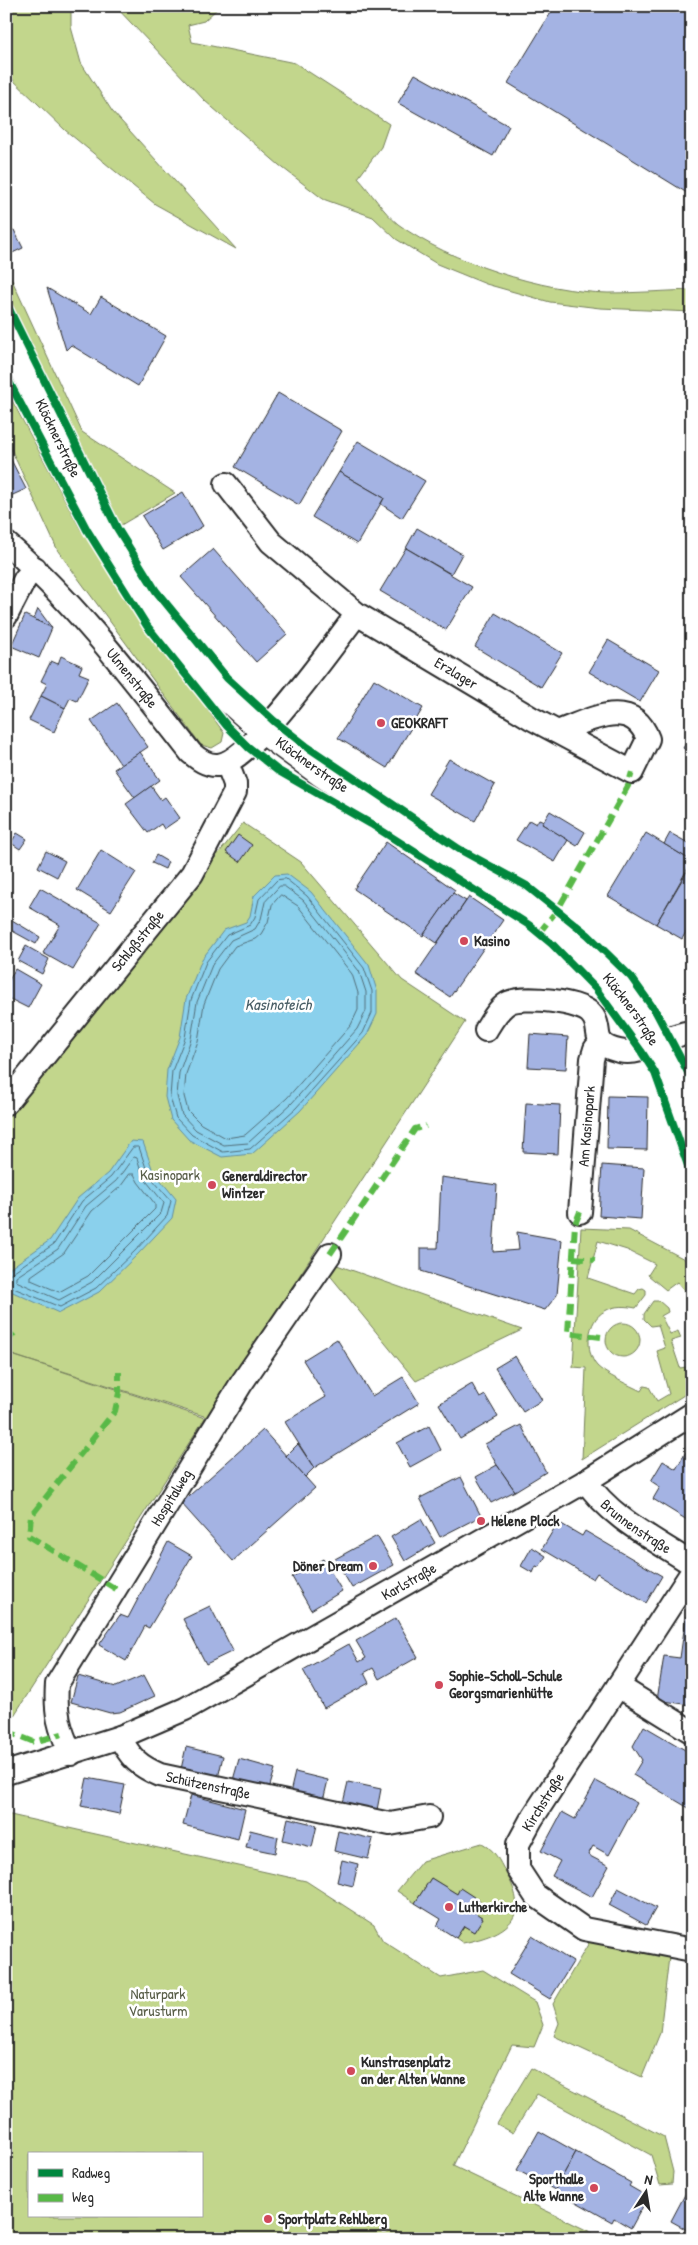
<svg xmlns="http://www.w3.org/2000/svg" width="698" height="2245" viewBox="0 0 698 2245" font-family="'Patrick Hand',sans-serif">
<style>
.green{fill:#c2d68c;stroke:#76805c;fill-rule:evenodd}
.water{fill:#8ad0ec;stroke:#648e9f}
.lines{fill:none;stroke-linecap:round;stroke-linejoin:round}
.shore{stroke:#516d78;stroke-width:1}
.building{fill:#a4b3e3;stroke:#2b2b2b}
.minor-casing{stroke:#2b2b2b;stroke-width:26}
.major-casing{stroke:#2b2b2b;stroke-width:31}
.minor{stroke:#fff;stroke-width:22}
.major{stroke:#fff;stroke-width:28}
.quiet{stroke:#58b947;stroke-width:6;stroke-dasharray:12 6;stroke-linecap:butt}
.cycleway-casing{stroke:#fff;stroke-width:11}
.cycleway{stroke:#00873e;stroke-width:8}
.poi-dot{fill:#d1495b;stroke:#fff;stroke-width:2}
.labels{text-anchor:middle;stroke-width:5;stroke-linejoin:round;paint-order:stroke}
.street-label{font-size:15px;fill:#2b2b2b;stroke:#fff}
.poi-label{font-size:15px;font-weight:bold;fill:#2b2b2b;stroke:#fff;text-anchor:start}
.park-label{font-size:15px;fill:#585e48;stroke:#fff}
.water-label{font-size:16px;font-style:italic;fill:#485d65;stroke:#fff}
</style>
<rect width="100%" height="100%" fill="#fff"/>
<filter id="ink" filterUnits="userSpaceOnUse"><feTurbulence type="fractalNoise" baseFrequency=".02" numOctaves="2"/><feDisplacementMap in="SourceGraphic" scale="10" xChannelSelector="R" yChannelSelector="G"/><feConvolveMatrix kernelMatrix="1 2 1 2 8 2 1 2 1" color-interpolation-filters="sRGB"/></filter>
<g filter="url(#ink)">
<!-- green -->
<g class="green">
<polygon points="6,6 71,6 71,27 81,63 112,111 236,249 155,204 65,130 10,77 6,71"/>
<path d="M115,6H220L204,21L188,25L192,42L295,63L389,124L381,147L358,178C371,192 383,212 398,224C449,262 544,292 608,293C636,293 664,291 692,290V312L600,308L550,302L486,284L437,264L396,239L373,217L323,199L279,165L205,101Z"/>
<polygon points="6,267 82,432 175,493 121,525 6,292"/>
<polygon points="6,389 81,530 224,733 222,742 212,748 201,745 58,551 6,438"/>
<polygon points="243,823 301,862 402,980 465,1022 207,1417 9,1354 205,1418 6,1728 6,1118"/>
<path d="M581,1228L629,1230L692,1263V1299L677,1282L666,1290L648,1275L655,1264L627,1250L598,1241L588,1278L635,1294L639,1289L643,1288L646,1290V1295L636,1308C625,1306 615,1305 605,1311C587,1320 584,1351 597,1366C606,1375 629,1385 641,1391L644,1386L649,1387L657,1401L669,1394L657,1351L665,1348L658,1325L651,1326L644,1319V1314L653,1301H659L667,1308L668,1312L661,1316L670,1334L678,1331L681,1338L671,1341L680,1368L692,1366V1390L582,1459L586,1368L573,1367Z"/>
<polygon points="334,1264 522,1330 416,1381 328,1273"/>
<circle cx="623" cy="1340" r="17"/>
<path d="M6,1814L306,1881L374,1925L383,1941L441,1978L483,1970L535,2002L543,2025L534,2047L512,2045L453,2166L605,2239H6ZM29,2154H201V2216H29Z"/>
<path d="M482,1843C496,1851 498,1859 506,1873C532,1918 507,1934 463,1943L456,1938L464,1926L474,1932L483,1918L473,1911L480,1901L460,1889L457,1894L431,1878L415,1903L397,1891L422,1861Z"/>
<polygon points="590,1941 669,1957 660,2033 642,2077 554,2036 559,2023 553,2004"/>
<polygon points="531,2068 664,2137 673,2172 672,2184 660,2185 651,2155 537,2094 513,2133 497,2124"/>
</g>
<!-- water -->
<g class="water">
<polygon points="287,874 311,892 369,965 377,991 377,1014 367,1035 300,1111 252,1154 222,1157 189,1140 171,1120 165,1097 167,1070 180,1037 186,999 202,959 224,930 246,922 250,916 254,896 275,875"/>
<polygon points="131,1141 143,1142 153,1171 176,1199 172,1218 138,1254 99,1292 59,1313 6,1289 6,1271 50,1240 78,1198 108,1173"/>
</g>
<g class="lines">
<!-- shore -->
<g class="shore">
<polygon points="286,879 307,896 364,968 372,991 372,1013 363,1033 296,1108 250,1149 223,1152 192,1135 176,1118 170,1097 172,1071 185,1038 191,1000 206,962 227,935 250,925 255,917 259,899 277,880"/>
<polygon points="280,886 284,886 303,900 359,971 366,992 366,1011 357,1029 292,1103 248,1143 224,1145 196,1130 182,1115 177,1096 179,1073 191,1039 197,1002 212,965 231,940 255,929 261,919 265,902"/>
<polygon points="281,895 298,906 352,974 358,993 358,1010 351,1025 287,1098 245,1135 226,1138 201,1124 188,1111 184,1096 186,1074 198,1041 204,1004 218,969 235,946 255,939 261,934 268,922 272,905"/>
<polygon points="134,1157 137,1158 143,1177 164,1203 161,1213 92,1282 59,1300 16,1281 16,1277 58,1249 86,1206 116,1181"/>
<polygon points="130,1174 134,1174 138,1182 155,1204 155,1209 88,1276 59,1292 31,1280 31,1276 64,1253 92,1211 120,1187"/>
<polyline points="6,1274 11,1273 54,1244 82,1201 111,1177 133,1147 139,1147 148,1174 171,1201 167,1216 135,1251 96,1288 60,1307 6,1285"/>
</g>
</g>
<!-- building -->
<g class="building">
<polygon points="555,6 692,6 692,196 508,83"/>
<polygon points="415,74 509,126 493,156 398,103"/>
<polygon points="14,230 23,248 6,256 6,232"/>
<polygon points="47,288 91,314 101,297 166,336 138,386 71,345 66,350"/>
<polygon points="278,393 342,431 299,505 235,467"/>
<polygon points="358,441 425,481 402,518 381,504 384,498 339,472"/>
<polygon points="6,450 26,489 6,498"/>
<polygon points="339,472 384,498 357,544 312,517"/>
<polygon points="183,492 203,526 163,550 142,516"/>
<polygon points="417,528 462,554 451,574 406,548"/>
<polygon points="406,548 472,587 446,630 380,591"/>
<polygon points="213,549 287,634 256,662 181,577"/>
<polygon points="38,609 52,628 34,619"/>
<polygon points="495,613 562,653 541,687 475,647"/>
<polygon points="25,615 52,628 39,658 11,646"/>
<polygon points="608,640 659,670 640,702 589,672"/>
<polygon points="61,656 82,666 79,673 89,677 77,701 70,698 65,708 41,696 47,684 41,681 51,661 58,664"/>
<polygon points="374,679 423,708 387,768 338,738"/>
<polygon points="41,696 65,708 54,732 29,720"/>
<polygon points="117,703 148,747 121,765 91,721"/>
<polygon points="692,733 692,754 683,748"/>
<polygon points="140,752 160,780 135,798 114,769"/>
<polygon points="449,759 495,785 475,821 428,794"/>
<polygon points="151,786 161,800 165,797 180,818 164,829 161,824 148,833 126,804"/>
<polygon points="550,811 585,832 577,846 542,824"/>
<polygon points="539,819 544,821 542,824 568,840 555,862 516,840 529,820 536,824"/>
<polygon points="17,833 27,839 20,849 11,843"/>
<polygon points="646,833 692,861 656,924 608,896"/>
<polygon points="670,833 692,845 692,861 664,844"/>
<polygon points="238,835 252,845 240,862 226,852"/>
<polygon points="386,842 455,890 423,936 354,889"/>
<polygon points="101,850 136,872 111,911 77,890"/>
<polygon points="46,851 65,861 57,877 38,867"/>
<polygon points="156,855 168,862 165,869 152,863"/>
<polygon points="692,863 692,922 682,939 656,924"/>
<polygon points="40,888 101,923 73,970 43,953 60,925 29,907"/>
<polygon points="453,893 466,901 437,943 424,934"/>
<polygon points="469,897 503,920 450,997 416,974"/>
<polygon points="12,920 40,937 36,944 7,928"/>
<polygon points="26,946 49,959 42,974 18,961"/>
<polygon points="15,969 41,984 28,1008 6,997 6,986"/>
<polygon points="530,1034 568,1037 566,1069 528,1067"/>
<polygon points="608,1096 648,1097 647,1150 607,1149"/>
<polygon points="526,1103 560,1105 558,1154 523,1152"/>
<polygon points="602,1165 644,1168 641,1219 599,1216"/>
<polygon points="441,1177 497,1185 493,1252 519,1250 517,1232 562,1240 557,1295 545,1310 421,1271 421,1248 438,1248"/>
<polygon points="337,1339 372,1396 403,1377 419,1403 314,1468 285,1422 326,1397 303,1360"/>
<polygon points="515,1356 542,1400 523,1412 495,1368"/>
<polygon points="472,1384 480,1398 485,1395 498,1417 460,1439 439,1404"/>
<polygon points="521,1425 546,1472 515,1491 497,1465 485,1444"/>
<polygon points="429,1426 441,1450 410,1467 397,1443"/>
<polygon points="263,1430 315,1488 233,1561 181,1503"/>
<polygon points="298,1444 314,1468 305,1477 286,1456"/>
<polygon points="686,1452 692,1456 692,1523 653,1499 660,1487 651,1481 663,1461 676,1469"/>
<polygon points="497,1465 515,1491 491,1503 476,1477"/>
<polygon points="461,1477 481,1516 440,1537 420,1498"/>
<polygon points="421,1519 435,1543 405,1561 391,1537"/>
<polygon points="558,1522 582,1536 585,1531 662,1576 646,1603 597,1573 593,1579 542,1549"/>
<polygon points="377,1536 394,1565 352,1588 335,1559"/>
<polygon points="168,1542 192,1556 149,1628 145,1626 126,1661 99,1645 120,1615 128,1618"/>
<polygon points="532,1547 546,1556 539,1567 536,1566 533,1573 521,1566"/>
<polygon points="323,1559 342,1591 311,1610 292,1577"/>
<polygon points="210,1606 233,1651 206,1664 183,1619"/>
<polygon points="686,1616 692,1617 691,1705 657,1700 664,1656 680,1658"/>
<polygon points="396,1618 418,1657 379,1679 373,1668 364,1673 369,1683 324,1708 303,1670 349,1644 359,1662 366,1658 356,1641"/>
<polygon points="144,1675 155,1696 120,1712 110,1713 71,1702 78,1676 116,1687"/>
<polygon points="644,1726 692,1754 692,1810 633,1775 642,1760 633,1746"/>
<polygon points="186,1747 223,1756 218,1778 181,1769"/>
<polygon points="239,1759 275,1769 269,1789 233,1780"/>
<polygon points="295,1772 328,1780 323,1801 290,1793"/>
<polygon points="87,1778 125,1785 119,1814 81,1806"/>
<polygon points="596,1781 637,1803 609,1855 593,1846 588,1855 609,1866 592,1897 552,1876 560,1861 541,1851 562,1812 575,1819"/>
<polygon points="348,1782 381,1789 377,1810 343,1803"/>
<polygon points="191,1795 245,1809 238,1839 183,1825"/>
<polygon points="288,1818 317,1825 312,1847 283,1840"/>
<polygon points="250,1830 278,1837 275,1853 246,1847"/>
<polygon points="338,1831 373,1839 368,1859 334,1851"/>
<polygon points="342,1860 358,1864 353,1886 337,1882"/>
<polygon points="431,1878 457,1894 460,1888 480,1901 473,1911 483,1918 474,1932 464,1926 456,1938 437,1926 441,1919 415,1903"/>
<polygon points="618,1888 656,1908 646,1925 609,1905"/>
<polygon points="532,1936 573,1962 550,1999 509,1974"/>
<polygon points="539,2131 576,2152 555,2190 517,2170"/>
<polygon points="576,2152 631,2183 629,2186 648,2197 631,2228 614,2218 612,2222 555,2190"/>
<polygon points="690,2185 692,2226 689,2231 671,2221"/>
</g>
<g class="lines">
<!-- minor casing -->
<g class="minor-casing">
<g id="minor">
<path id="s1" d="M226,484L271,542L357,614L531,718L632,772L648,739C632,695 588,721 557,732"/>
<path id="s2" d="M6,543C77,604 133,679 191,753C198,759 207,766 218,765C251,763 334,643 357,614"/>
<polyline points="6,616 25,579 35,568"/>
<path d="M486,1030C492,1020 498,1009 508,1003C522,995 582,1001 592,1015C604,1029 588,1044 619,1051C645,1057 666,1034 692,1032"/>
<path id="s3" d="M6,1103L192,874L235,792V784L227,763"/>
<path id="s4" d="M580,1212L592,1059L595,1049L601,1042"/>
<path id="s5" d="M586,1481C610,1518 656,1540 692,1564"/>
<polyline points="692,1572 531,1820 518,1844 518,1869 535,1895 584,1929 692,1950"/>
<polyline points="618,1686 692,1732"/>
<path id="s6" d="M120,1737C130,1758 139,1766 160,1775L390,1824L429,1817"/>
<path id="s7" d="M71,1754C59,1728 55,1713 57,1684L241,1384L330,1254"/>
<path id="s8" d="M6,1773L120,1737L185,1709L586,1481L692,1414"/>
</g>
</g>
<!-- major casing -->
<g class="major-casing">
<g id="major">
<path id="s9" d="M6,331L107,539L152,609L225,695L265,731L321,772L549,920L602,970L639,1017L655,1044L692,1128"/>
</g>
</g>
<!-- minor -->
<use href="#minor" class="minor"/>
<!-- major -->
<use href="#major" class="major"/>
<!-- quiet -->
<g class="quiet">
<polyline points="539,933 558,909 628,786 632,772"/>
<polyline points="580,1212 575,1224 568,1333 601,1337"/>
<polyline points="330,1254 415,1129 426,1126"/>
<polyline points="573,1258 595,1260"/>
<polyline points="6,1342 18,1329"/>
<polyline points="116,1589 29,1536 31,1516 115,1411 119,1393 119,1372"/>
<polyline points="6,1731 34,1742 62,1734"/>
</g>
<!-- cycleway casing -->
<g class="cycleway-casing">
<g id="cycleway">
<polyline points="6,303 117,528 156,591 227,678 274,721 306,746 459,849 527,886 588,935 631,977 656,1012 692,1080"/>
<polyline points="6,376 87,530 147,626 227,726 248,747 277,770 371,824 529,925 552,944 596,989 641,1051 655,1073 692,1177"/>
</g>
</g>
<!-- cycleway -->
<use href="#cycleway" class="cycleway"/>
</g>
</g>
<!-- markers -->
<g class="poi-dot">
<circle cx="381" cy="723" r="5"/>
<circle cx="464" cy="941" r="5"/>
<circle cx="212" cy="1185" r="5"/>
<circle cx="481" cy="1521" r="5"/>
<circle cx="373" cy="1566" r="5"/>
<circle cx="439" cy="1685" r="5"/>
<circle cx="449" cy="1907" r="5"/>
<circle cx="351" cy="2071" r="5"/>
<circle cx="594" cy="2188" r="5"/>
<circle cx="268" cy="2219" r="5"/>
</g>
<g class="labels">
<!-- street labels -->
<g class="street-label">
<text dy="5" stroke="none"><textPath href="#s9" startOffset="119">Klöcknerstraße</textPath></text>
<text dy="5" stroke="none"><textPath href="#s1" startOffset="301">Erzlager</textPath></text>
<text dy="5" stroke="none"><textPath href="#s2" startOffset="185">Ulmenstraße</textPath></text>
<text dy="5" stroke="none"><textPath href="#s9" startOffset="539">Klöcknerstraße</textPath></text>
<text dy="5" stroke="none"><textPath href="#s3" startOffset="209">Schloßstraße</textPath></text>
<text dy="5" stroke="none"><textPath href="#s9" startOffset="944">Klöcknerstraße</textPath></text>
<text dy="5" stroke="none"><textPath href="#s4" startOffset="86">Am Kasinopark</textPath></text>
<text dy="5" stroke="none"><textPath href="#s7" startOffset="291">Hospitalweg</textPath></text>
<text dy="5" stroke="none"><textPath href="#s5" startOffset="68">Brunnenstraße</textPath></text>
<text dy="5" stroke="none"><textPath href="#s8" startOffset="448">Karlstraße</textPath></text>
<text dy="5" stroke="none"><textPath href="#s6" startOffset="106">Schützenstraße</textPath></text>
<text transform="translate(543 1802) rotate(-58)" y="5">Kirchstraße</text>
</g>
<!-- poi labels -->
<g class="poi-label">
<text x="391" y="728">GEOKRAFT</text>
<text x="474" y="946">Kasino</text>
<text x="222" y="1181">Generaldirector<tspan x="222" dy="17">Wintzer</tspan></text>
<text x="491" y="1526">Helene Plock</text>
<text x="363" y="1571" text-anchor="end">Döner Dream</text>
<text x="449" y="1681">Sophie-Scholl-Schule<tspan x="449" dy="17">Georgsmarienhütte</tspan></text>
<text x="459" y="1912">Lutherkirche</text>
<text x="361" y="2067">Kunstrasenplatz<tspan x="361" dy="17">an der Alten Wanne</tspan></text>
<text x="584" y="2184" text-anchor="end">Sporthalle<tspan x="584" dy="17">Alte Wanne</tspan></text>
<text x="278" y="2224">Sportplatz Rehlberg</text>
</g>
<!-- park labels -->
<g class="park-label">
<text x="170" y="1180">Kasinopark</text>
<text x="158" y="1999">Naturpark<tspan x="158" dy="17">Varusturm</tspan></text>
</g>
<!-- water labels -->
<g class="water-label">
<text x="278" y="1010">Kasinoteich</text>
</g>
</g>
<!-- margin -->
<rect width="698" height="2245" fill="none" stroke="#fff" stroke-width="25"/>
<rect x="12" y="12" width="673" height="2220" fill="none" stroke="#2b2b2b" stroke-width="2" filter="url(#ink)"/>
<!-- legend -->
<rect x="28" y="2152" width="175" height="65" fill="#ffffff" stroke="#aaaaaa"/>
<rect x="38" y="2169" width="25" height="8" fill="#00873e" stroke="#aaaaaa"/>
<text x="72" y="2178" font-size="15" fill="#2b2b2b">Radweg</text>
<rect x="38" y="2194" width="25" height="8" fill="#58b947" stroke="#aaaaaa"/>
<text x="72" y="2202" font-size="15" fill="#2b2b2b">Weg</text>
<!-- north arrow -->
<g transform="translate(646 2192) rotate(12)" stroke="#ffffff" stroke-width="4" paint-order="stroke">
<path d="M0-4L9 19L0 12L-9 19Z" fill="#2b2b2b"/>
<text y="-8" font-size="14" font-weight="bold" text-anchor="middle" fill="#2b2b2b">N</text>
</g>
</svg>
